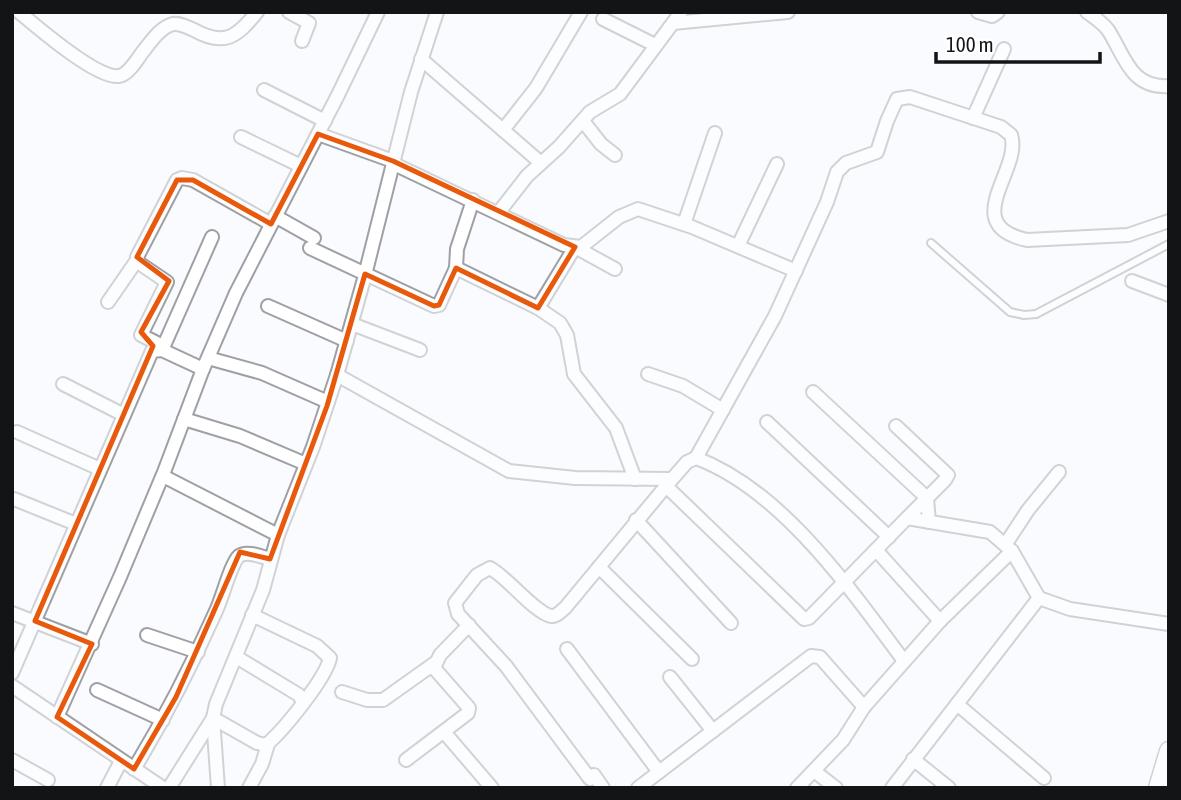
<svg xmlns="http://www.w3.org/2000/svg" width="1181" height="800" viewBox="0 0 1181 800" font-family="'Asap Condensed',sans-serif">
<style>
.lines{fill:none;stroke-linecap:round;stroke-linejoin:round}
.lane-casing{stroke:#9ea0a5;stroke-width:10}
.street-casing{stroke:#9ea0a5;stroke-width:16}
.secondary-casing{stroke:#9ea0a5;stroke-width:21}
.lane{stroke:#fff;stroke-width:6}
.street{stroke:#fff;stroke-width:12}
.secondary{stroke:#fff;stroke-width:18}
.marked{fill:none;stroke:#e8590c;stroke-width:5;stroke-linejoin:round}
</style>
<rect width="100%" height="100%" fill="#f9fbff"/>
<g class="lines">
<!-- lane casing -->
<g class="lane-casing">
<polyline id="lane" points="931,243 1010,312 1024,315 1036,314 1169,244"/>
</g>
<!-- street casing -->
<g class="street-casing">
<g id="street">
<path d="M19,12C37,27 97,79 119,76C130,74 138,57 145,49C152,40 161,27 173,24C181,23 187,27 194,30C224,47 237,37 257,12"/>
<polyline points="289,12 309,23 302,41"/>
<polyline points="978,12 992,16 998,12"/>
<path d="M1087,12C1094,17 1103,23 1108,30C1124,54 1130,89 1169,86"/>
<polyline points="603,19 655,45"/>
<polyline points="673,23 788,12"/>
<polyline points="421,59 541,163"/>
<polyline points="264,90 325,121"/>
<polyline points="973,118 1004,49"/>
<polyline points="583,121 601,144 615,155"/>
<polyline points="503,130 536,88 581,12"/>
<polyline points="318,134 393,161"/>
<polyline points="241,137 301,166"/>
<polyline points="392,163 564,245 581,247 619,217 638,209 692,227 796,271"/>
<polyline points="473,200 457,249 456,268 538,308 560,323 567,335 574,374 616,428 635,479"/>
<polyline points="499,212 527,176 559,147 590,112 620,94 681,12"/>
<polyline points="275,216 314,238"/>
<polyline points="684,224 715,133"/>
<polyline points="738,246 777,164"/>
<polyline points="310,248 434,306 439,305 456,268"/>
<polyline points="1132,281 1169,295"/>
<polyline points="108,302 137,260"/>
<polyline points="268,306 347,341"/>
<polyline points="538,308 575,247 615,269"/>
<polyline points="352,324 420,350"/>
<polyline points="163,346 141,335 167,282 139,263 137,257 177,180 182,178 193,180 271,224"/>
<polyline points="162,350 212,237"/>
<polyline points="208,358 262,373 328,402"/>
<polyline points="648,374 683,386 723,410"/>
<polyline points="337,375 509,471 575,478 671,479"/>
<polyline points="63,384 124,415"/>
<polyline points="813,392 927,498 929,522"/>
<polyline points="184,419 240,436 306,464"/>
<polyline points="767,422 889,537"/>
<polyline points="896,426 948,475 945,480 907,518 990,532 1012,551 1039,598"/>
<polyline points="17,432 100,469"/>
<path d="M696,458L775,316L827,202L837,172L846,163L877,152L887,121L897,99L910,97L1001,127L1011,135C1023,169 957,225 1027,240L1128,235L1169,221"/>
<polyline points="163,476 278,535"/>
<polyline points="14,499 76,524"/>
<polyline points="636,520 731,623"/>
<polyline points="1005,545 1028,510 1059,472"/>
<polyline points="876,550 940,621"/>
<polyline points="599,567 692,659"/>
<polyline points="12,613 92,644"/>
<polyline points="147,635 198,652"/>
<polyline points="567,649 659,772"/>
<polyline points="238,658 299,695 303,702"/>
<path d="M904,661C851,590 782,490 696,458L687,462L666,486L804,619L809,618L907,518"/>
<polyline points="12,673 152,351 162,350 203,369"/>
<polyline points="670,677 713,731"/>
<polyline points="12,686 163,788"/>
<polyline points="97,690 163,720"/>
<polyline points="342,692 367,700 383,700 435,663"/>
<polyline points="957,704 1044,778"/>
<polyline points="57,717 120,577 164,472 203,369 236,293 338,95 378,12"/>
<polyline points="444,732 492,788"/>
<polyline points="913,759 949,788"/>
<polyline points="12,760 48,780"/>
<polyline points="406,760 468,713 469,708 434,668 440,655 469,625"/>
<path d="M134,769C166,716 191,667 216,611C222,599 231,563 239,556C247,550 262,557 270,559"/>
<polyline points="814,771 836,788"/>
<polyline points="594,775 603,788"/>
<path d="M590,779L506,666L458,614L455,603L477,575L490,568C507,577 535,613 551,616C556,617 561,611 565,608L666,486"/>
<polyline points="107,788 121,761"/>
<path d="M169,788L213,718L257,743L266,745C283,731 326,678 330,658L317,646L252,615"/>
<polyline points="218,788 213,718 216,704 263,590 278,535 313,447 337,375 364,279 411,92 437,12"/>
<polyline points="249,788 262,764 268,744"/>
<polyline points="638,788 811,656 820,657 864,707"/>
<polyline points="797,788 843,740 864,707 940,621 1012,551"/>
<polyline points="892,788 1039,598 1070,609 1169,624"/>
</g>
</g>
<!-- secondary casing -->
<g class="secondary-casing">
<polyline id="secondary" points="1158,788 1169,751"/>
</g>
<!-- lane -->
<use href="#lane" class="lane"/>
<!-- street -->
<use href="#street" class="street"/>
<!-- secondary -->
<use href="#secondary" class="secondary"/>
</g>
<!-- marked area -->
<path d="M0 0H1181V800H0ZM318,134L393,161L575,247L538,308L456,268L439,305L434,306L365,274L327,406L270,559L240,552L176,697L134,769L57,717L92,644L35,621L153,346L141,332L169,281L137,257L177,180H193L271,224Z" fill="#f9fbff" fill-opacity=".55" fill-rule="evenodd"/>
<path class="marked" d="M318,134L393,161L575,247L538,308L456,268L439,305L434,306L365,274L327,406L270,559L240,552L176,697L134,769L57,717L92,644L35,621L153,346L141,332L169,281L137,257L177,180H193L271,224Z"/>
<!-- border -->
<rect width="1181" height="800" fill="none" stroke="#131416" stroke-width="28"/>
<!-- scale -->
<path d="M936 52v10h164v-10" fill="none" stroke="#131416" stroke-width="3.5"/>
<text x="946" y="52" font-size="21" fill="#131416" stroke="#ffffff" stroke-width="5" paint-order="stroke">100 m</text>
</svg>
